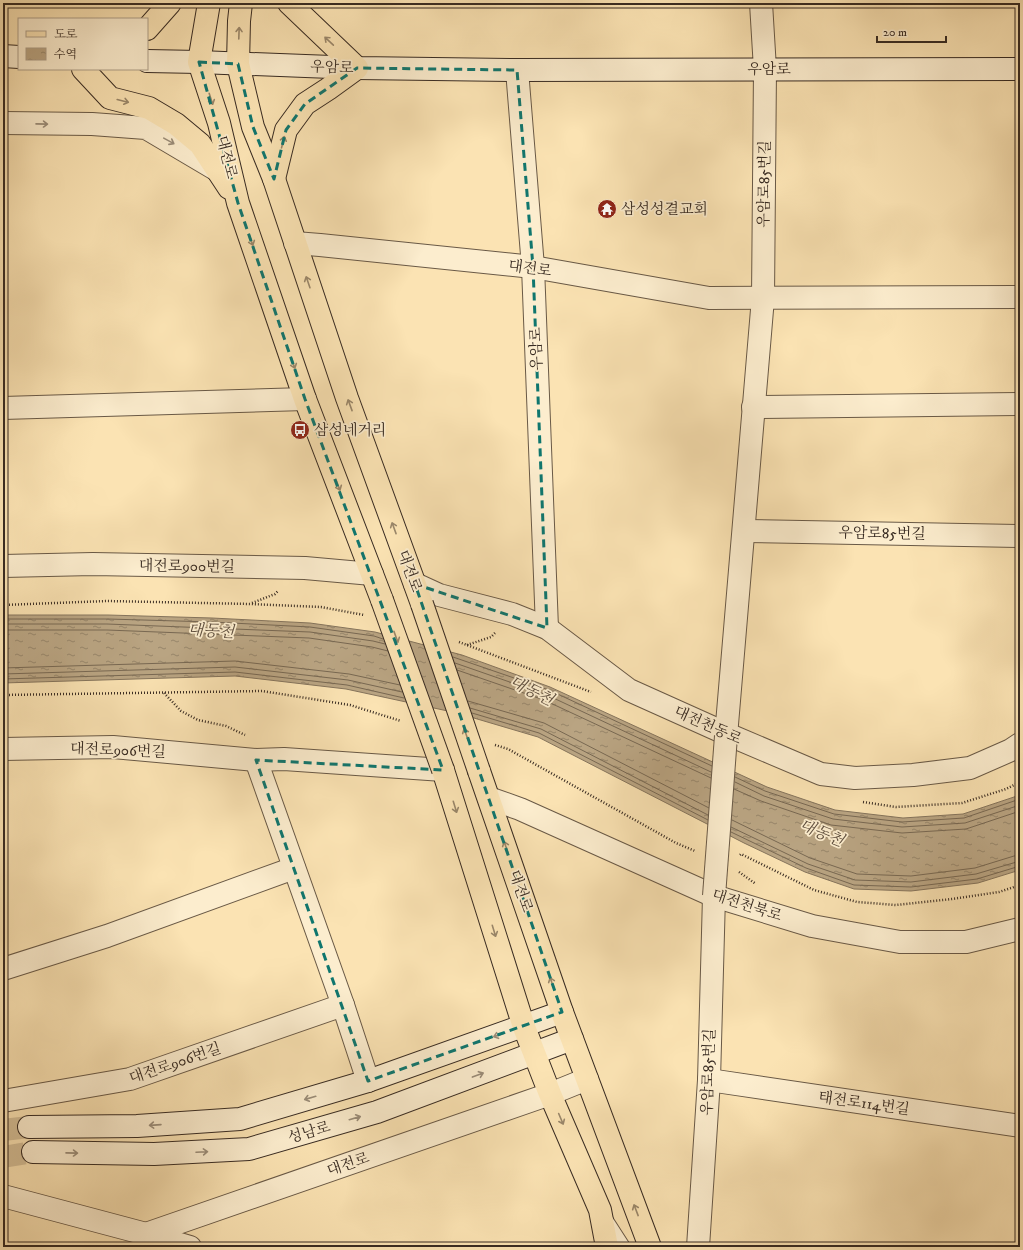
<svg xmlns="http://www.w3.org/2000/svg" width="1023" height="1250" viewBox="0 0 1023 1250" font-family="'IM FELL DW Pica','Noto Serif KR',serif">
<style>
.water{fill:url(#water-ripples);stroke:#85745c}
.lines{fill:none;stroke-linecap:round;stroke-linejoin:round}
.shore{stroke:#786852;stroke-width:1}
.secondary-tunnel{stroke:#d4be96;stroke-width:22;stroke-dasharray:22 11;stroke-linecap:butt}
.lane-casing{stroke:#695946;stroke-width:16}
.street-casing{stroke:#695946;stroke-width:24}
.secondary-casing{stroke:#382b22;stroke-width:24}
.primary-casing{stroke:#382b22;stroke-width:24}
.path{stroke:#382b22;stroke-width:2.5;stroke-dasharray:1 2;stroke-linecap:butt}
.lane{stroke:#fcedce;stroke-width:14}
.street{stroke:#fcedce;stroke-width:22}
.secondary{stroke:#fcedce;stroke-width:22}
.primary{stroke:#fbe3b3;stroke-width:22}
.street-bridge-casing{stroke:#695946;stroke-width:24;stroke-linecap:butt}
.primary-bridge-casing{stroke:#382b22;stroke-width:24;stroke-linecap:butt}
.street-bridge{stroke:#fcedce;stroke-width:22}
.primary-bridge{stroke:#fbe3b3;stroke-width:22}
.oneway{stroke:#9a876a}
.oneway2{stroke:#9a8c78}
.marked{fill:none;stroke:#0f766e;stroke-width:3;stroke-dasharray:8 5;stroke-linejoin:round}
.labels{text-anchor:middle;stroke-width:3.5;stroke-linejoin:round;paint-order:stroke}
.street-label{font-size:15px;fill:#382b22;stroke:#fcedce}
.poi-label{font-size:15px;fill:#382b22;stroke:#fcedce;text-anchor:start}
.water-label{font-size:16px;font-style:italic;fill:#5f4f3f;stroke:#fcedce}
</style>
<defs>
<pattern id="water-ripples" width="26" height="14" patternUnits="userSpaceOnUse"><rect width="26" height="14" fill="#b9a482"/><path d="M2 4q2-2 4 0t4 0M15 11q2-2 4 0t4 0" fill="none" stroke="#97866a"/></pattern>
</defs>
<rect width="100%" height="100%" fill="#fbe3b3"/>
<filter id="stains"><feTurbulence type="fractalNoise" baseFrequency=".005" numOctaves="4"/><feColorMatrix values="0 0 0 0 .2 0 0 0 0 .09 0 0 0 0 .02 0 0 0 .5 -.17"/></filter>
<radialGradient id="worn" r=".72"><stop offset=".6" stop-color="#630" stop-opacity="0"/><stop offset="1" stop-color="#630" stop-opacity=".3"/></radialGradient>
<!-- water -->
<polygon class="water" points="3,615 108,615 212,618 310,623 375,632 462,655 550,687 767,787 835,810 903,818 963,814 1020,795 1020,870 978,883 911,891 854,889 805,872 744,843 538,737 457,713 346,689 235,676 3,683"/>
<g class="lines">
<!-- shore -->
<g class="shore">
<polyline points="3,619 108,619 212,622 310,627 374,636 383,639"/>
<polyline points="3,624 107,624 310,632 373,641 385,644"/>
<polyline points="3,630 107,630 309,638 372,647 388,651"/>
<polyline points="453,657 549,690 712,766"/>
<polyline points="455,663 547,695 711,772"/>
<polyline points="3,668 235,661 349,674 400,685"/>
<polyline points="457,670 544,700 711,778"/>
<polyline points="3,674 235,667 348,680 402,692"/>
<polyline points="3,679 235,672 347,685 404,698"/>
<polyline points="468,701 544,723 709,808"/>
<polyline points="470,708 541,729 708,815"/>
<polyline points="472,713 539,733 708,820"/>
<polyline points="735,777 765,791 834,814 902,822 964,818 1020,799"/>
<polyline points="735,782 764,796 833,819 902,827 965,823 1020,805"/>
<polyline points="734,789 761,801 831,825 902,833 966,829 1020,811"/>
<polyline points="732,820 810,858 857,874 911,876 975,868 1014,856 1020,855"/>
<polyline points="731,827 808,864 855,880 911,882 976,874 1020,861"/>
<polyline points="731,832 806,868 854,885 911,887 977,879 1020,866"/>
</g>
<!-- secondary-tunnel -->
<g class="secondary-tunnel">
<polyline points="3,1130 29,1127"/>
<polyline points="3,1157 33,1152"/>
</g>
<!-- lane casing -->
<g class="lane-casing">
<polyline id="lane" points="605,1219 623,1247"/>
</g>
<!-- street casing -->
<g class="street-casing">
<g id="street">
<polyline points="517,70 533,267 547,628"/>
<polyline points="3,123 92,124 146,128 217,170"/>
<polyline points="295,243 320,245 533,267 709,298 1020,297"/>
<polyline points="753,407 1020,404"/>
<polyline points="3,408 305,399"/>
<polyline points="744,531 1020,536"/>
<polyline points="3,566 93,564 305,568 372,574"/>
<polyline points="415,584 439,595 512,614 547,628 629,690 727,734 821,774 855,778 913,775 970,768 1011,750 1020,744"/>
<polyline points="726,736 763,298 765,69 761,3"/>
<polyline points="3,749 113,747 256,760 284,759 443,770"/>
<polyline points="256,760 343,1005 368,1081"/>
<polyline points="489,798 520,809 714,896 812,926 900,942 966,942 1020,929"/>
<polyline points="3,969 107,936 294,868"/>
<polyline points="709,1080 1020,1126"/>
<polyline points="3,1101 130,1079 343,1005"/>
<polyline points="3,1196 146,1234 190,1247"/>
<polyline points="146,1234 550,1094 587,1079"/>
<polyline points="698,1247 709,1080 714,896"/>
</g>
</g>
<!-- secondary casing -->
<g class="secondary-casing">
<g id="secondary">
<polyline points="3,56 19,57"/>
<polyline points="147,61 199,62 357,68 517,70 1020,69"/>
<polyline points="29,1127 137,1126 240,1119 368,1081 562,1012"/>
<polyline points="33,1152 154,1154 249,1149 377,1112 572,1039"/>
</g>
</g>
<!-- primary casing -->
<g class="primary-casing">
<g id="primary">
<polyline points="209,3 199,62 219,123 238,203 305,399 372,574 382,600"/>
<polyline points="241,3 239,21 238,64 253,127 274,179 347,398 422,604"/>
<polyline points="147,29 170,3"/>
<polyline points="83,69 110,98 149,108 176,124 200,144 229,188"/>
<polyline points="274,179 286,130 305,104 328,89 357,68 289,3"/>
<polyline points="443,770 524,1027 550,1094 600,1210 607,1247"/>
<polyline points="479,771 562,1012 650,1247"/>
</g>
</g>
<!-- path -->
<g class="path">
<polyline points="252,603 275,594 278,591"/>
<polyline points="3,605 107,601 250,604 321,607 364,615"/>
<polyline points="459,642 591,692"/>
<polyline points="467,645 491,637 495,633"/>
<polyline points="164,693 181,711 198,720 226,726 245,735"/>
<polyline points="3,695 262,691 350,705 401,721"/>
<polyline points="495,745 508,749 676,843 695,851"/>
<polyline points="863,802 896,807 962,803 1006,789 1020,782"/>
<polyline points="740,855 741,854 814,890 857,902 896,905 952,899 999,892 1020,885"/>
<polyline points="739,872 756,884"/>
</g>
<!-- lane -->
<use href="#lane" class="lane"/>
<!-- street -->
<use href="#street" class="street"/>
<!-- secondary -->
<use href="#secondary" class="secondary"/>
<!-- primary -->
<use href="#primary" class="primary"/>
<!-- street-bridge casing -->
<g class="street-bridge-casing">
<polyline id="street-bridge" points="714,896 726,736"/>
</g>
<!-- primary-bridge casing -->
<g class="primary-bridge-casing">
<g id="primary-bridge">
<polyline points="382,600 443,770"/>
<polyline points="422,604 479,771"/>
</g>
</g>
<!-- street-bridge -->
<use href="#street-bridge" class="street-bridge"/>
<!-- primary-bridge -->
<use href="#primary-bridge" class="primary-bridge"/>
</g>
<!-- one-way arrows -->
<defs><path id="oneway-shaft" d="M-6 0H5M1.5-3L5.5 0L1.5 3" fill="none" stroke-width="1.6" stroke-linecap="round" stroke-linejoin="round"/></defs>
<g class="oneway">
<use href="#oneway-shaft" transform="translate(239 33) rotate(-88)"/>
<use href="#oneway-shaft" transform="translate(329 41) rotate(-137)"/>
<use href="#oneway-shaft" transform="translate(211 99) rotate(72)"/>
<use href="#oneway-shaft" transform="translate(123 101) rotate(14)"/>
<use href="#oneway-shaft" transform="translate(283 142) rotate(-76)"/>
<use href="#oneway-shaft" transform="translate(251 240) rotate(71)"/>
<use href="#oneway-shaft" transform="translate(308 282) rotate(-109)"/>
<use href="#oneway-shaft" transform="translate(293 363) rotate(71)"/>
<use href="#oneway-shaft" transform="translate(350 405) rotate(-110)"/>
<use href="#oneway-shaft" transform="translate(338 485) rotate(69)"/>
<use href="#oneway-shaft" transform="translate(394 528) rotate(-110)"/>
<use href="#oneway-shaft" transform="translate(396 637) rotate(70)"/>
<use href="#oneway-shaft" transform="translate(466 734) rotate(-109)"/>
<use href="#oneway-shaft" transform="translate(455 807) rotate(73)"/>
<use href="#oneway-shaft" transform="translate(506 847) rotate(-109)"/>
<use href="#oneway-shaft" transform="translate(494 931) rotate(73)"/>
<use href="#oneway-shaft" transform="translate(552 983) rotate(-109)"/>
<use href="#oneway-shaft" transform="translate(561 1119) rotate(67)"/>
<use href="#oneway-shaft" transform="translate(636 1210) rotate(-111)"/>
</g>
<g class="oneway2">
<use href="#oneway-shaft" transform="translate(42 124) rotate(1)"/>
<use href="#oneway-shaft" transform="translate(169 141) rotate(29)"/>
<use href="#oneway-shaft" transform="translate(499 1035) rotate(161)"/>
<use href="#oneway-shaft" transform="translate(478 1075) rotate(-20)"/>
<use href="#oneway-shaft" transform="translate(310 1098) rotate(164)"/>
<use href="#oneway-shaft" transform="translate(355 1118) rotate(-16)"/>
<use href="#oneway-shaft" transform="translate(155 1125) rotate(176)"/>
<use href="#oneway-shaft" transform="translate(202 1152) rotate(-3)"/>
<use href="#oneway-shaft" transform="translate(72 1153) rotate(1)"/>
</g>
<!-- marked area -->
<path class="marked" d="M199,62L238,64L253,127L274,179L286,130L305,104L357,68L517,70L533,267L547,628L415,584L562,1012L368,1081L256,760L443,770L305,399L238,203Z"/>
<!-- icons -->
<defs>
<g id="temple-disc" transform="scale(1)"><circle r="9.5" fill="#8f2418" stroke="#fcedce"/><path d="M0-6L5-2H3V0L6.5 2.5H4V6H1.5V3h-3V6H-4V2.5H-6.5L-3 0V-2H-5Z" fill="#fff"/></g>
<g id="bus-disc" transform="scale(1)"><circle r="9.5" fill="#8f2418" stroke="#fcedce"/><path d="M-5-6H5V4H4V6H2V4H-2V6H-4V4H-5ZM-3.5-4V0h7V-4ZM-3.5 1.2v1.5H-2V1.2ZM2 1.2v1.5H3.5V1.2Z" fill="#fff"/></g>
</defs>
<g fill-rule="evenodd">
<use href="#temple-disc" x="607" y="209"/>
<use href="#bus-disc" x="300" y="430"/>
</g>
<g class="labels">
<!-- street labels -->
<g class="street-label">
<text transform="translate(332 67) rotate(2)" y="5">우암로</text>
<text x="769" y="74">우암로</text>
<text transform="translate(227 157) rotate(76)" y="5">대전로</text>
<text transform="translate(764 184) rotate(-89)" y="5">우암로85번길</text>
<text transform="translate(530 268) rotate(8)" y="5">대전로</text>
<text transform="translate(536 349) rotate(-92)" y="5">우암로</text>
<text transform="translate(882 533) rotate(1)" y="5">우암로85번길</text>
<text transform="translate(187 566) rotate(1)" y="5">대전로900번길</text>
<text transform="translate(410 571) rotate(70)" y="5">대전로</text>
<text transform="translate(708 725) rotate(24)" y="5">대전천동로</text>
<text transform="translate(118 750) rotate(2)" y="5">대전로906번길</text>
<text transform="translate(521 891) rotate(71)" y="5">대전로</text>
<text transform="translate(747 905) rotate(18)" y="5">대전천북로</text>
<text transform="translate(175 1063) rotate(-19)" y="5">대전로906번길</text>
<text transform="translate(708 1072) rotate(-88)" y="5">우암로85번길</text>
<text transform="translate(864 1103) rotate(8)" y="5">태전로114번길</text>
<text transform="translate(309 1132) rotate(-16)" y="5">성남로</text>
<text transform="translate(348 1164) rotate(-19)" y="5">대전로</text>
</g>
<!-- poi labels -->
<g class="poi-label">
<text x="621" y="214">삼성성결교회</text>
<text x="314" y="435">삼성네거리</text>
</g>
<!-- water labels -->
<g class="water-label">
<text transform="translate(211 630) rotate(3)" y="6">대동천</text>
<text transform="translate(532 690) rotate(27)" y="6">대동천</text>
<text transform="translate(822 832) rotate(23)" y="6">대동천</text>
</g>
</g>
<!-- margin -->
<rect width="1023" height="1250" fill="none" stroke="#fbe3b3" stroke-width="16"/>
<rect x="4" y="4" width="1015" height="1242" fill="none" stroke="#382b22" stroke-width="2"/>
<rect x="8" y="8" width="1007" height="1234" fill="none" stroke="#382b22"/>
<!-- legend -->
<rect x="18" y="18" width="130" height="52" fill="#fcedce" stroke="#ae9f89"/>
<rect x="26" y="31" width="20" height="6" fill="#fbe3b3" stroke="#ae9f89"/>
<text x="54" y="38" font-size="12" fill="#382b22">도로</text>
<rect x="26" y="48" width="20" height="12" fill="url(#water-ripples)" stroke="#ae9f89"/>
<text x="54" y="58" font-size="12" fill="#382b22">수역</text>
<!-- scale -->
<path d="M877 36v6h69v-6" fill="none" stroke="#382b22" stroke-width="2"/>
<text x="883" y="36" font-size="12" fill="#382b22" stroke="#fcedce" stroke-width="3" paint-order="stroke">20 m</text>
<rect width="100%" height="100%" filter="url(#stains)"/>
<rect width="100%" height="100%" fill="url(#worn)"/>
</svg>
